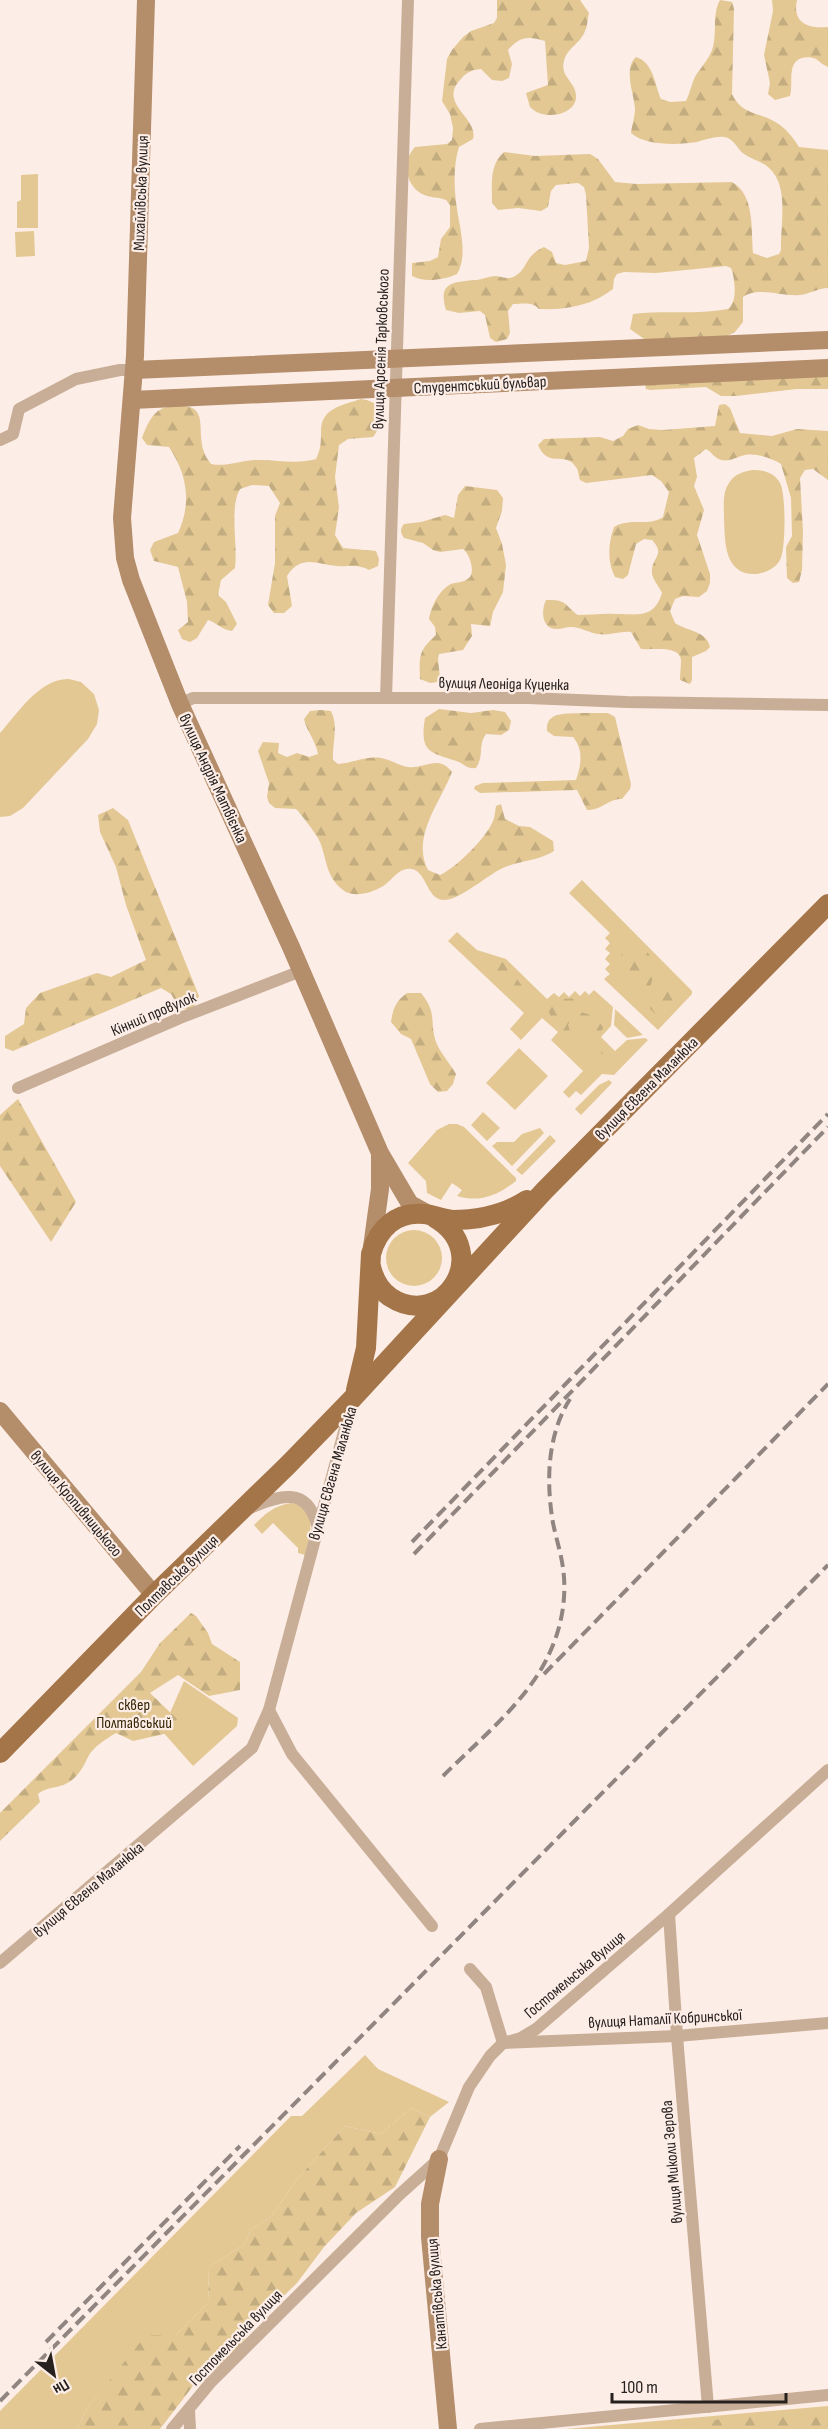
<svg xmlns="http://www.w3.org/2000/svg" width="828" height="2429" viewBox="0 0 828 2429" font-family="'Sofia Sans Condensed',sans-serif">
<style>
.green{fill:#e3c894}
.forest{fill:url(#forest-firs)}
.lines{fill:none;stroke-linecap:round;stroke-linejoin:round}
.street{stroke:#c9ae97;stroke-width:12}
.secondary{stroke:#b48d6a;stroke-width:18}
.primary{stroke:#a47548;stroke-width:20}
.rail{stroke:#908581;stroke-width:4;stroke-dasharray:12 6;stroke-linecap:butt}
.labels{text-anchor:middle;stroke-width:4.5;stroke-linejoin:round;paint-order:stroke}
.street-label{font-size:16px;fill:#26201e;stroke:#fdede7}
.park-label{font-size:16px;fill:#352605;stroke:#fdede7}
</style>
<defs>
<pattern id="forest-firs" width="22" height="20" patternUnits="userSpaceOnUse" patternTransform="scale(1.5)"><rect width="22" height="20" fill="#e3c894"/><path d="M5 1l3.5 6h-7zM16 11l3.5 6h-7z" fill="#c3ac7f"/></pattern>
</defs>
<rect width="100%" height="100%" fill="#fdede7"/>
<!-- green -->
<g class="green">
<polygon points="38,174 38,228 17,228 17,202 21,200 21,175"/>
<polygon points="34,231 35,256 16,257 15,232"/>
<path d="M752,470C763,470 774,472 780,483C786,492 786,551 780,560C776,568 765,573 757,574C724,576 725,542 724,519C724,507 722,493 729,483C734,474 743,472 752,470Z"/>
<path d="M69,679L81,682L94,694L99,710L97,724L88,739L23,808L10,816L0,817V733C18,713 40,678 69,679Z"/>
<polygon points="582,880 692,991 692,994 658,1030 604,979 610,974 605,969 610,964 605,959 610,953 605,949 610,943 605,938 610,933 569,893"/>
<polygon points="457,932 477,950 506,959 547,999 554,993 559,997 564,992 569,997 575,991 580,996 585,991 589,995 594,990 613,1007 611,1026 601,1037 615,1051 627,1040 645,1038 648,1040 614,1075 602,1074 581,1095 576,1091 569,1098 563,1092 583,1071 551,1040 558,1032 542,1018 521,1040 510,1029 524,1013 448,941"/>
<polygon points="615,1009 643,1035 627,1038 614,1025"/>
<polygon points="519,1048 548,1076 515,1110 486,1083"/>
<polygon points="609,1080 612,1083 581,1115 575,1109 599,1085"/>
<polygon points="483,1112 500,1128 487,1141 471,1125"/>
<path d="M449,1124H457L464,1127L516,1178V1181C498,1195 480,1203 457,1196L462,1190L452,1183L441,1200L427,1193L426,1181L408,1163L437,1130Z"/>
<polygon points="540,1128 544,1133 512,1166 492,1146 497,1142 514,1142 522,1134"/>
<polygon points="550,1135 556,1141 522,1175 516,1170"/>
<circle cx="414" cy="1258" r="28"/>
<path d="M291,1503C319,1507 310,1535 305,1555L298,1553V1548L273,1523L262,1534L254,1525C266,1513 274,1506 291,1503Z"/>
<polygon points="184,1681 238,1718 237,1726 193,1766 162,1731"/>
<polygon points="365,2055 378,2069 449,2102 430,2117 411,2108 381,2134 345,2126 298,2178 270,2218 251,2229 245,2244 209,2267 208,2303 176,2335 146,2336 87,2408 77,2429 0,2429 0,2411 291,2116 302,2116"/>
<polygon points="828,2406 828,2429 566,2429"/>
</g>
<!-- forest -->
<g class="forest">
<path d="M497,0H580L589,13C587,19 588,26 585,31C581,43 567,48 564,61C561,73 568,77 573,86C583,104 567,115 551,115C542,115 536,113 530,107L526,93L548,85L545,41C528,36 520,36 508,50L512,64L509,78L502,81L492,80L481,69C471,70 467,72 460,80C438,104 479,118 473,139L459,147C453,166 454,189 457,209C460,229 468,256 457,274C444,280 424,283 412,276V263L430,261L438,257L441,239L450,227V205L446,200C438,197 430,198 422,194C405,185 402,160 415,147L447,144L452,140L453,128L450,114L442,101L447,59L452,50L463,37L471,31L494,23L497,18Z"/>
<path d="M720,0L732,2L734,9L732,94C743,117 761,111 780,125C788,131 794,139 799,147L828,150V288C818,288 810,294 800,295C782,297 759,286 743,297V322L735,332L723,338L647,341L630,329L633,314C665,310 696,315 728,309C738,301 735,279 731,268L726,266L656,273L624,272L617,274L614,279L613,289C591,306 566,310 539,309C532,301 523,304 513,304L508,311L510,333L507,339L496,342L490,338L485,315L480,311L459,313L446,310C437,281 455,282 477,280C483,279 490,276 496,276C503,277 508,280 515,276C528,269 524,256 544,247L552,252L556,263L565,265L586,261L589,248L586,195L584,187L578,183L556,185L551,191L548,207L541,211L518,208L498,210L492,203C492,185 489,165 504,152L535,156L590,154L598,159L615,182L637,184L732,182C755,195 751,229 753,253L767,258L779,254L781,250C780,225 790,185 768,167C761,161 751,159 744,154C737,149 734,138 724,137C716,136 704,140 697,142C678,145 645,146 631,133C632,125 635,116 635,109C634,93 623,69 636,57C654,63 654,83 661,99L670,102L686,101C690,93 692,82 696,75C702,66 710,58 713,47C717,32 712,14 720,0Z"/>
<path d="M772,0H797C792,23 808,29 828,27V67C823,65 820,62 816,59C811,57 806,57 802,58C786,63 794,84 790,96L775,100L768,94L770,83L764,55L773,11Z"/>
<polygon points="828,372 828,389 797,389 736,396 721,396 706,387 650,390 646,389 645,384"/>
<path d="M361,399C385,402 386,420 373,437L348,439L339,445L335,477L339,507L335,535L343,548L376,551L379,559L378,566L369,570C357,564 350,567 337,566C316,564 301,554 287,576L292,606L284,613H274L268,605L275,563V516L280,503L269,486L252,485L240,489C229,508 238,544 235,568L221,580L218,595L226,602L237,624L232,631C222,630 217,623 208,620L197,638L190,642L182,639L178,630L188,622L187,602L178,567L154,561L150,550L154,542L178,533C192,503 187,474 169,447L147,445L142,438C147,425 153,409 168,407C213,400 195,427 204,452C205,456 209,461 211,464C225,467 239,461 254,460C275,459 296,465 316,459C321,448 321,443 321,431C321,408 343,405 361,399Z"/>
<path d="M725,404L730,408L740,433L772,436L797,429L828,431V480L813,469L805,470L800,478L803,531L802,570L799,582L793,583L787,578L786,547L792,536L791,498L781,464C771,458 757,453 745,455C736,457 730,462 721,460C714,458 712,452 706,449L694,458L697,477L694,486L704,510L697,535L710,574V583L707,591L699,597L683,596L675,599L670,611L675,623C687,631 707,631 710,647L706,651L692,657V680L690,684L680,680C680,674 681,667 681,660C680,645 652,650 641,649L631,632C620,631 609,636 598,634C589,633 581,627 571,627C566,627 562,629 557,629C541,629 541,610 546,600C567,599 564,605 578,615C591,615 604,613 616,614C638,614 654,619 662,593C659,586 651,578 652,571C652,557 666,555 652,540L644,539L636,544L628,575L623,579L615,577C607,561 608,544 614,527C631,517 648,527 663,517L669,492L661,481L652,475L586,483L580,480C578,475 579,470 575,466C565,451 548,469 538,445L544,439L600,437L613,441L623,436L628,429L638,425L649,429L663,430L715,426L719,405Z"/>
<path d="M465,486L497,490L503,498L502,511L496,528L502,544L506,565L503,592L493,612L490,626L471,624L472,636L463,650L439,654L438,659L440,678L437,682L430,683L420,679C419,656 419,650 436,635L435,627L429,619C431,607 439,590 451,584C456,582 464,583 469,578C476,572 469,553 463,549L440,552L433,550L423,543L404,538C400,532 400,529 404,524L421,522L445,515L454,518L458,495Z"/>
<path d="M439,709L471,713L493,710L505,712L511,721L509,730L501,735L486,734C477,747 485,754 476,768C467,769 465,765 459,762C431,752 419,754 425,718Z"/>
<path d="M320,710L331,711C339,727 332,743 333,760L338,764C354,763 369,754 385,759C393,761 400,766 408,767C426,769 438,754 452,772C440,803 411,837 428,870L440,875C456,868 486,838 493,821C495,816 495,811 496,806L501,804L505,819L519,826L530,827L553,841L554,851C539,861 520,860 503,868C487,875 459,901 443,900C424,899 427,862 403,870C396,873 392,879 386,884C376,892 354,899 343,890C326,877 327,860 320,842C317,835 302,815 296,809L275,808L269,803L267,797L269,783L258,751L263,742L279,743L278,753L287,757L297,753L309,757L318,754C316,741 307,732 304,719L310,711Z"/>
<path d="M581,713H608L615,717L631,784L630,789L622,799C607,799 603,810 587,810L577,790L480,793L474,789L475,786L483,783L576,780C581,765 584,750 573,737L554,736L547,731C545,711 567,714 581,713Z"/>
<polygon points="113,808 128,820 199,996 193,1009 180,1009 171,994 161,988 13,1051 5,1048 5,1036 24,1024 26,1008 40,993 97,973 111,977 146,960 126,905 116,867 100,832 98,815"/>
<path d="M630,945L645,949L656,963L650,989L654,994L674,988L679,989L680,993C675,1004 666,1010 656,1015L636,993L634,984L625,973L619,958Z"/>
<polygon points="484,956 505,963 525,990 526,996 520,999 505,988 481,960"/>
<path d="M407,993H421C438,1014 429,1021 436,1042C440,1053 450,1063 456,1074L453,1084L447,1091L438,1092L430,1084L411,1039L401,1034L391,1022C393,1008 396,1001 407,993Z"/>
<path d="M576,998L579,999L574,1007L579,1012C590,1013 596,1018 603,1027L600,1039L612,1053L611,1055L602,1054L587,1038L577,1034L571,1022L568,1024L573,1045L588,1052L587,1056C581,1058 580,1056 574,1054C556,1048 563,1043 558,1029C554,1019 547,1015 548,1003L552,1000Z"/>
<polygon points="18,1099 76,1202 51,1242 0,1166 0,1115"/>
<path d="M191,1613L196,1616L208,1633L212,1644L240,1662V1690L209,1696L178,1675L150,1693L177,1719L173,1732L133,1741L116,1733C106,1739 93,1747 88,1757C83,1767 81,1772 72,1780C59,1790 49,1785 38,1794L40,1802L0,1841V1813L141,1672L160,1643Z"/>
<polygon points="411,2108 430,2117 395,2187 356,2213 324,2247 297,2283 261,2318 230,2358 193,2386 160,2429 77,2429 87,2408 146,2335 176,2335 208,2303 209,2267 245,2244 251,2229 270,2218 298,2178 345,2126 381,2134"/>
<polygon points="819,2410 828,2411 828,2429 656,2429 694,2425 724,2418"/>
</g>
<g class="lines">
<!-- street -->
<g class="street">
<polyline points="0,440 13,434 19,409 76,379 120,370 134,370"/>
<polyline points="386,698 408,0"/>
<polyline points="180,704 193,698 528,698 627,702 828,705"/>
<polyline points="18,1088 180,1018 301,971"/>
<path d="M250,1508C278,1496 307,1485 317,1525"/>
<polyline points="269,1710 292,1754 432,1926"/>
<polyline points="669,1914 677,2036 708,2407"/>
<polyline points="0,1963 252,1748 269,1710 352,1402"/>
<polyline points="470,1969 486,1987 503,2043 677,2036 828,2023"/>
<polyline points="189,2410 190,2429"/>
<polyline points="172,2429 211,2382 399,2195 439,2159 469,2087 490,2056 503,2043 521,2038 536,2029 669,1914 828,1770"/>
<polyline points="480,2429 828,2395"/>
</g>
<!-- secondary -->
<g class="secondary">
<polyline points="146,0 135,356 122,518 125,558 131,580 180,704 291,947 380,1153 410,1204 430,1215"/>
<polyline points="134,370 828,340"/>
<polyline points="132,400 828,368"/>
<polyline points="372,1247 380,1189 380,1155"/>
<polyline points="0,1411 154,1595"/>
<polyline points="439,2159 430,2204 430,2237 448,2429"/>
</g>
<!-- primary -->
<g class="primary">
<path d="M371,1267C374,1279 380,1290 390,1297C443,1332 494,1252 435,1218"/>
<path d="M356,1390L366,1348L371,1254C378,1229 396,1211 424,1214C434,1215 442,1219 452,1220C479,1220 504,1215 527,1200"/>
<polyline points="0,1753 154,1595 288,1465 353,1398 544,1191 828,904"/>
</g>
<!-- rail -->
<g class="rail">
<polyline points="412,1542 828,1114"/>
<polyline points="414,1554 828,1127"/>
<polyline points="544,1674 828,1384"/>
<path d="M443,1776C480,1739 529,1700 550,1652C562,1626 567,1596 563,1568C561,1553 556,1538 553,1523C546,1482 547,1435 570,1399"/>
<polyline points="46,2342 240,2146"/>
<polyline points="0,2401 828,1565"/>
</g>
</g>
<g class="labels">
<!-- street labels -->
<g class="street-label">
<text transform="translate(140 193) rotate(-88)" y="6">Михайлівська вулиця</text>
<text transform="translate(380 349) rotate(-88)" y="6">вулиця Арсенія Тарковського</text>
<text transform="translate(480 384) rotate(-3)" y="6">Студентський бульвар</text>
<text transform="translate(504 683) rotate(1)" y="6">вулиця Леоніда Куценка</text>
<text transform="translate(214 778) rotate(65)" y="6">вулиця Андрія Матвієнка</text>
<text transform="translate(153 1013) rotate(-23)" y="6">Кінний провулок</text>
<text transform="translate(646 1088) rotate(-45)" y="6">вулиця Євгена Маланюка</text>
<text transform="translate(332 1473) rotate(-74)" y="6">вулиця Євгена Маланюка</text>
<text transform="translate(77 1503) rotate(50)" y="6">вулиця Кропивницького</text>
<text transform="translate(176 1575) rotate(-44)" y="6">Полтавська вулиця</text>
<text transform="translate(88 1889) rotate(-40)" y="6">вулиця Євгена Маланюка</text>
<text transform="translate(574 1974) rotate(-40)" y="6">Гостомельська вулиця</text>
<text transform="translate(665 2018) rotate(-3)" y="6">вулиця Наталії Кобринської</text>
<text transform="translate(671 2162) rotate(-95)" y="6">вулиця Миколи Зерова</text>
<text transform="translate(436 2294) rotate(-95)" y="6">Канатівська вулиця</text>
<text transform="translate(235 2337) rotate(-46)" y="6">Гостомельська вулиця</text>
</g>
<!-- park labels -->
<g class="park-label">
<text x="134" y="1710">сквер<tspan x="134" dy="18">Полтавський</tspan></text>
</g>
</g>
<!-- north arrow -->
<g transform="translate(54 2375) rotate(149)" stroke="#fdede7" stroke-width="4.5" paint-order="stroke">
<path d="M0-4.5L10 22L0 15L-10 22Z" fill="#26201e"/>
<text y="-9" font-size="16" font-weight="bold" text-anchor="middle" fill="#26201e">Пн</text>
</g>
<!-- scale -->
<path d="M612 2393v9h174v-9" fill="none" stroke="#26201e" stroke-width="3"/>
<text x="621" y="2393" font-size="18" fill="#26201e" stroke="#fdede7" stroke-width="4.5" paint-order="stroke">100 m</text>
</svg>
